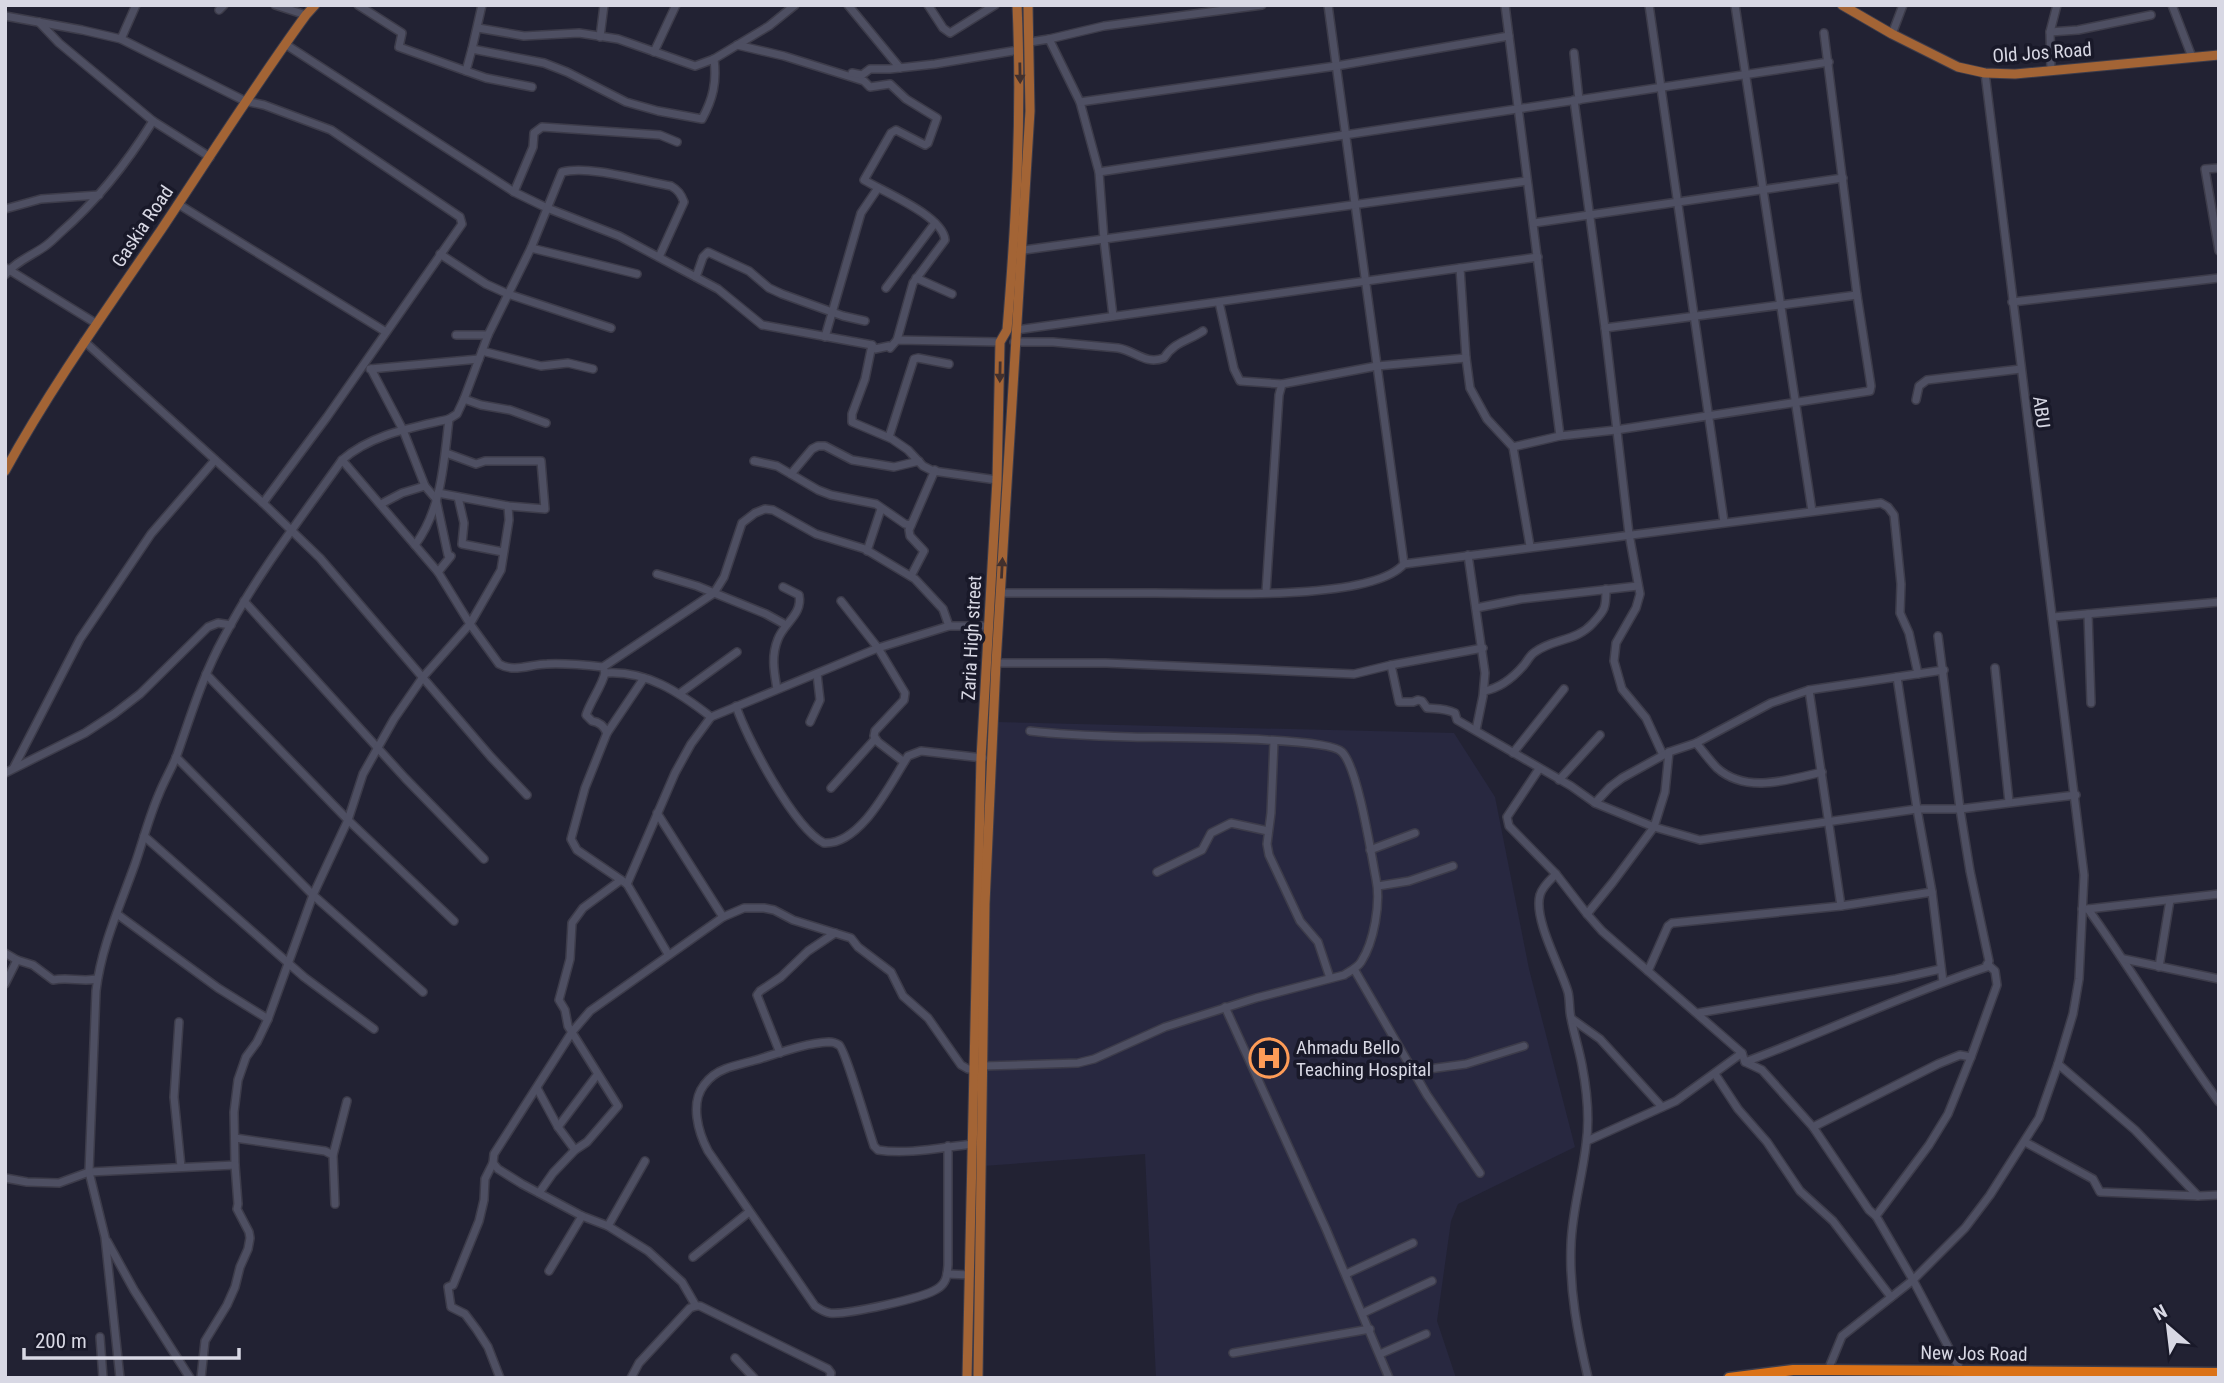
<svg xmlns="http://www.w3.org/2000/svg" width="2224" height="1383" viewBox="0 0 2224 1383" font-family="'Roboto Condensed',sans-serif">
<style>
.built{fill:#282840}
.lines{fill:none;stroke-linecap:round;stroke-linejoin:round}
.minor-casing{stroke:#3d3c4a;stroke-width:10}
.major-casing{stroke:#3d3c4a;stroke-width:11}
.highway-casing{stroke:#3d3c4a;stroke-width:13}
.minor{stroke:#4e4f62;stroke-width:7}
.major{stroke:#a36435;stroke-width:9}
.highway{stroke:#db7217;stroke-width:10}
.oneway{fill:#42302d}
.labels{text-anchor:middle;stroke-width:7;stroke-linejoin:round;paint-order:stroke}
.street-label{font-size:19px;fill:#d8d8e4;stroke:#191929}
.poi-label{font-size:19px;fill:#d8d8e4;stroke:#191929;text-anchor:start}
</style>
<rect width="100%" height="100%" fill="#223"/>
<!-- built -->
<polygon class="built" points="996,722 1454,733 1495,797 1529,969 1575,1147 1458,1204 1451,1221 1437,1321 1456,1378 1156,1378 1145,1154 983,1166"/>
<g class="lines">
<!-- minor casing -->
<g class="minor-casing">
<g id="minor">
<polyline points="275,5 306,15"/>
<polyline points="358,5 402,33 399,47 466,71"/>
<path d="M482,5L472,49L544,63L567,72L626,102L658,111L702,119C713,99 717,82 714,59"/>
<polyline points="848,5 900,68"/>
<polyline points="928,5 943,28 950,33 995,5"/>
<polyline points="1328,5 1404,564"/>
<polyline points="1505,5 1560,436"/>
<polyline points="1649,5 1724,522"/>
<polyline points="1735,5 1812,511"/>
<polyline points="2172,5 2192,57"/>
<polyline points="219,10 224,5"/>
<polyline points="5,16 82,30 121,39 245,101 264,105 331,130 460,217 462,224 327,417 263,503"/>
<polyline points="478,28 524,36 579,33 618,39 695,66 714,59 769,26 795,5"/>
<polyline points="2050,32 2078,30 2151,15"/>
<polyline points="1892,34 1903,5"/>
<polyline points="600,37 604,5"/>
<polyline points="121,39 136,5"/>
<polyline points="1049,39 1104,26 1262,5"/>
<polyline points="1030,42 1049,39 1080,102 1099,172 1104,240 1113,316"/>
<polyline points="285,44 514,192 547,208 619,236 690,274 718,289 762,325 872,345 875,349 889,346 890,348 897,340 1000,342"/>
<path d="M737,45L784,56L864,81L870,87L890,84L906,99L937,118L928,143L925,145L896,130L891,133L864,180C884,192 943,216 945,240L913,283L897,340"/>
<polyline points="472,49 466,71 486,78 532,87"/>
<polyline points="654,52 676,5"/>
<polyline points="1574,53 1579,100"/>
<polyline points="2051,71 2050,32 2057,5"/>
<polyline points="852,73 862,75 870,69 890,69 935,64 1019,50"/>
<polyline points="1574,100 1605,328 1629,534 1640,594 1636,608 1616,643 1614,661 1622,689 1646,718 1663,755"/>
<polyline points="1080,102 1336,66 1509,36"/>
<polyline points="153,121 210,157"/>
<polyline points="2219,168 2205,169 2219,251"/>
<polyline points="1099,172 1829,62"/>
<polyline points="514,192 533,147 534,133 542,127 660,135 677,142"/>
<polyline points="178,204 386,332"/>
<polyline points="5,209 41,199 99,195"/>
<polyline points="1534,223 1843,178"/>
<polyline points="531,248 637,274"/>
<polyline points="1017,251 1527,181"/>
<polyline points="440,254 486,284 508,294 611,328"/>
<polyline points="6,268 97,324"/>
<polyline points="1460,268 1466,358 1470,388 1487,419 1513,447 1530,546"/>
<path d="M5,275C15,262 31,256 44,247C50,243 55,238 60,233C98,200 127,163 153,121L59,43L39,22"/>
<polyline points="696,277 703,257 708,252 749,271 769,288 782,294 843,316 865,321"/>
<polyline points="916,278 952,294"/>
<polyline points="886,288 935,223"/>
<polyline points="1219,302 1234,369 1240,381 1282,384 1377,366 1466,358"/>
<polyline points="2012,302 2219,278"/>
<polyline points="1605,328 1857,295"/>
<polyline points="1016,330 1538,257"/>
<polyline points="456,335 488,335"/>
<polyline points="825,337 861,213 878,188"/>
<polyline points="84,341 263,503 320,558 491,757 527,795"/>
<path d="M1014,342H1053L1118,348C1136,351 1145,365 1164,358C1174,342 1188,341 1203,331"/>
<polyline points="872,345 865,379 852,414 852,422 892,439 908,450 923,466 933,471 997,480"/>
<polyline points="482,351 541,366 568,363 593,369"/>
<polyline points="370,369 479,359"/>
<polyline points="371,369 403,430 425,486 436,499 448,555 451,556 438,572"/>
<polyline points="464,399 481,405 510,410 546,423"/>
<polyline points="1916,400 1919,386 1927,380 2021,369"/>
<polyline points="889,437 914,359 918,358 949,364"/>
<polyline points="1513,447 1560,436 1616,430 1870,391 1871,386 1857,295 1824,33"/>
<path d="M342,460L438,572L470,624L499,664C514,673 531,664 547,664C565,663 585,665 603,667L605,673C646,670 679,692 711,717"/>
<polyline points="754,461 777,466 818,490 831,495 876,504 905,524 911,525"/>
<polyline points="791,474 812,449 818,446 825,446 852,460 894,467 919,461"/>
<polyline points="438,493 508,506 545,509 541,461 485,461 476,464 446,453"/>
<polyline points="458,497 464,523 462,544 503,552"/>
<polyline points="381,504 402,493 425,486"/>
<path d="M415,545C442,509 444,461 449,419L457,414L464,399L488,335L531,248L562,172C590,165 641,181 671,186C678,190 681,194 684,202L659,257"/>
<polyline points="867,551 881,509"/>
<polyline points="1468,555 1485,673 1483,696 1476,730"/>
<polyline points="657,574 697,586 766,614 786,625"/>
<polyline points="911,576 924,551 910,536 909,530 935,470"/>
<polyline points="1266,592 1279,395 1282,384"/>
<path d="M1000,593C1052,593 1103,593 1155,593C1206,593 1371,602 1404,564L1881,503L1888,507L1894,515L1901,584L1900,613L1909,633L1918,674"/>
<polyline points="244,601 405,778 484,859"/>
<polyline points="841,601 878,648 905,693 904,700 875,731 874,736 878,742 904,762"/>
<polyline points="1476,608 1521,599 1638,586"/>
<polyline points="2088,614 2091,703"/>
<polyline points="2053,617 2219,602"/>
<polyline points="996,663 1106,663 1354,674 1391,665 1483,648"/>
<path d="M1391,665L1399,702H1413L1418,700L1422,701L1427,708C1437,709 1444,708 1455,713L1457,720L1571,786L1595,803L1654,827L1700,840L1917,809H1960L2076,795"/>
<polyline points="603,667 714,593 724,577 742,523 755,513 765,509 773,510 816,534 865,549 915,579 943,609 949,626"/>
<polyline points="1995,668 2009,802"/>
<path d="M605,673C601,688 591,700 586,715L592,721C600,722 604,726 607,733"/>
<polyline points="206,674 348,820 454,921"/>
<polyline points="1897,677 1917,809 1932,892 1943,982"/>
<polyline points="644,678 607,733 585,788 571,839 577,850 627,884 668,954"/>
<path d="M777,689C774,671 771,656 778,639C784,623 803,614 799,595L783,587"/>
<polyline points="1809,690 1841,906"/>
<path d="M1484,691C1501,688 1513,678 1524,665C1528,660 1530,655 1535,652C1554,638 1576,642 1593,623C1605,610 1606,608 1606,589"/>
<polyline points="679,694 737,652"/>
<path d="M736,706C747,739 794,828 824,843C861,845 890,784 908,756L921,751L983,758"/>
<polyline points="810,722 820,700 817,674"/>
<polyline points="1274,741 1271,813 1267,844 1269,855 1300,921 1318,942 1330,978"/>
<path d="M1696,743C1703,751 1709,760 1717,768C1746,794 1788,780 1822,772"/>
<polyline points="1513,753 1564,689"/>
<polyline points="176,757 313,895 423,992"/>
<polyline points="14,767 80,639 151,534 215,460"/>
<polyline points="1539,769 1507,817 1509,826 1556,874 1587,914 1602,931 1742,1053 1745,1062 1762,1070 1813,1127 1869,1210 1876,1216 1913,1280 1961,1371"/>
<polyline points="5,773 85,733 114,714 140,694 208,627 218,623 231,625"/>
<polyline points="1559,780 1600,735"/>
<polyline points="831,788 875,739"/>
<polyline points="1595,803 1610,787 1622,778 1669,752 1696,743 1771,703 1809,690 1944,670"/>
<polyline points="657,813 723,917"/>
<polyline points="144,836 304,977 374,1029"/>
<polyline points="1370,850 1415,833"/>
<polyline points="1157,872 1202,850 1211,833 1231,823 1268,831"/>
<path d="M1556,874C1550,880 1542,887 1540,895C1533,919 1561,968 1568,992C1570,1000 1569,1010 1571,1018C1574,1034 1579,1049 1582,1065C1587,1091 1590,1119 1586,1145C1582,1179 1572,1211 1571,1245C1569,1290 1578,1335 1588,1378"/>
<polyline points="627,884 675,773 691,744 711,717 878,648 949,626 988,626"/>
<polyline points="1378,886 1409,881 1453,866"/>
<path d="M2082,909H2088C2133,972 2173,1039 2219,1102"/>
<polyline points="2088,909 2219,894"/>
<polyline points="117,914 218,988 268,1019"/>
<polyline points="1587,914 1613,882 1654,827 1665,792 1669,752"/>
<path d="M5,953L17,960L33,965L53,980C69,977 82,982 97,979"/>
<polyline points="2124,959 2219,979"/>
<polyline points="2159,967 2170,900"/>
<polyline points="1354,969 1427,1095 1480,1173"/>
<polyline points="1648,971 1668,926 1672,923 1841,906 1932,892"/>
<polyline points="5,984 17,960"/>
<polyline points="1225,1007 1326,1229 1389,1378"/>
<polyline points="1698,1013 1896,979 1941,969"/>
<polyline points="1572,1019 1600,1039 1662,1107"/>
<polyline points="179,1022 174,1097 181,1167"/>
<polyline points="780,1053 757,995 760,991 781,977 808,951 835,933"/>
<path d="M1745,1062C1826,1032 1904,994 1987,967L1989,961L1970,871L1960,809L1938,636"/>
<polyline points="2058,1064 2135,1130 2198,1196"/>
<path d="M983,1066L1078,1063L1094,1059L1165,1027L1256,998L1344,975C1350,971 1357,968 1361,962C1374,942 1381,903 1376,879C1371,853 1358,768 1342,752C1327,736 1162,738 1131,737C1097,736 1063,735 1030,731"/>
<polyline points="1414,1071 1466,1064 1524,1046"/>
<polyline points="1715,1074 1738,1109 1767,1142 1800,1191 1833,1221 1891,1297"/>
<polyline points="537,1088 558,1127 575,1150"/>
<polyline points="558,1127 597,1075"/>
<polyline points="1813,1127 1938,1064 1960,1055 1971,1057"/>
<polyline points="235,1138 325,1151 333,1155 335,1204"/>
<polyline points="1587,1141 1676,1101 1742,1053"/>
<polyline points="2025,1142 2093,1179 2100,1192 2198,1196 2219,1195"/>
<path d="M948,1146V1265C947,1275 947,1283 937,1289C924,1298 846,1315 830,1313C824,1312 820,1309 815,1306L708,1151C698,1132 690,1103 704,1085C709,1078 717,1072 725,1069C735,1065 746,1063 756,1060C779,1053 805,1043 829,1042C833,1042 836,1043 839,1045C845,1049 869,1132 874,1146L878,1150C908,1155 943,1147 973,1144"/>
<polyline points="333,1155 347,1101"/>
<polyline points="493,1163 498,1169 522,1184 582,1216 608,1226 648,1251 682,1282 696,1306 700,1306 828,1369 831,1373 830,1378"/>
<polyline points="5,1178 27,1182 59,1183 89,1172 235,1165 234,1112 238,1080 246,1057 257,1042 268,1019 313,895 348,820 363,774 394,719 423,677 470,624 501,570 509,520 508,506"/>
<polyline points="539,1193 553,1173 575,1150 587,1142 618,1106 568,1026 565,1010 559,1000 570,959 572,923 583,908 621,880"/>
<polyline points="1876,1216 1929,1145 1948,1114 1971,1057 1997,985 1995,971 1987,964"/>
<polyline points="608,1226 645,1161"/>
<polyline points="107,1241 134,1290 190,1378"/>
<polyline points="693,1257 749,1212"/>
<polyline points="549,1271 582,1216"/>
<polyline points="947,1274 970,1275"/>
<polyline points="1346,1274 1413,1243"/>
<polyline points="1363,1313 1432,1281"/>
<polyline points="100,1337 103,1378"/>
<polyline points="1233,1353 1370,1329"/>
<polyline points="1380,1354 1426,1334"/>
<polyline points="735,1358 754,1378"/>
<polyline points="1828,1370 1842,1336 1913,1280 1965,1228 1990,1195 2039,1118 2058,1064 2073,1014 2079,979 2084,875 1985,73"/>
<path d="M120,1378L105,1237L89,1172L96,991C101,947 120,906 135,864C143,841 149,817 159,794C164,781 172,768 177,755C191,715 203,675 224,637C257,574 301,518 342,460C372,434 411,428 449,419"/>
<polyline points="201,1378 205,1341 227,1305 235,1287 240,1267 248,1249 250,1238 249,1232 237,1209 238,1204 235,1165"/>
<polyline points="500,1378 488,1347 477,1330 465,1314 451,1307 448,1287 453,1285 479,1221 484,1200 485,1179 493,1163 494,1154 572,1032 590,1011 723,917 744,908 764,908 774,910 793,920 851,938 858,947 891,972 903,996 928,1018 961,1065 968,1069 975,1069"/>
<polyline points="631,1378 639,1363 690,1308 696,1306"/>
</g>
</g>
<!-- major casing -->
<g class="major-casing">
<g id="major">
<polyline points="1842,5 1892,34 1958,67 1985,73 2015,74 2219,55"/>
<path d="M5,471C51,387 107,309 161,230C209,158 255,85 306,15L315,5"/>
<path d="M967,1378L981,758L997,480L1000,342L1007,330C1016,222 1022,114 1017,5"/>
<polyline points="978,1378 985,904 996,663 1030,111 1028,5"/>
</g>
</g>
<!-- highway casing -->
<g class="highway-casing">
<polyline id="highway" points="1729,1378 1793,1370 1828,1370 2219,1373"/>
</g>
<!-- minor -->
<use href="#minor" class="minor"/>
<!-- major -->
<use href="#major" class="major"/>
<!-- highway -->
<use href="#highway" class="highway"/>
</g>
<!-- one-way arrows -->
<defs><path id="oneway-solid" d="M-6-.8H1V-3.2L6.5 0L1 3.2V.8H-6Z" transform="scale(1.75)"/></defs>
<g class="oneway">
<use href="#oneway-solid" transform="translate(1020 73) rotate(89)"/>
<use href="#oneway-solid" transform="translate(1000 372) rotate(91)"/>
<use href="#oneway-solid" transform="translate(1002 568) rotate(-87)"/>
</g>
<!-- icons -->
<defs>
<g id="hospital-ring" transform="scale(2.0125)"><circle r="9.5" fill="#191929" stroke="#fe9c57" stroke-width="1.5"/><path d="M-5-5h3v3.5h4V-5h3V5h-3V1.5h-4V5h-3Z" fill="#fe9c57"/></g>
</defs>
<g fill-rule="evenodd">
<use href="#hospital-ring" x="1269" y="1058"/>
</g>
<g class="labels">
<!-- street labels -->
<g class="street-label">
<text transform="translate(2042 52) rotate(-4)" y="7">Old Jos Road</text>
<text transform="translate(142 226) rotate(-56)" y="7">Gaskia Road</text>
<text transform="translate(2042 412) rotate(83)" y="7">ABU</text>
<text transform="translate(971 638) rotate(-87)" y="7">Zaria High street</text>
<text transform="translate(1974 1353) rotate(1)" y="7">New Jos Road</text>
</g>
<!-- poi labels -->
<g class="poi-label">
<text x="1296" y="1054">Ahmadu Bello<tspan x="1296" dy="22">Teaching Hospital</tspan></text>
</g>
</g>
<!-- border -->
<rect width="2224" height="1383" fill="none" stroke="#d8d8e4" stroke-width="14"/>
<!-- north arrow -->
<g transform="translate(2168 1327) rotate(332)" stroke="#191929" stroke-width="5" paint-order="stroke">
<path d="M0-5L12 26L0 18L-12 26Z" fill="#d8d8e4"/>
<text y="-10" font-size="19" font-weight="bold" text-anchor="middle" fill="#d8d8e4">N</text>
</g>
<!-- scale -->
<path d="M24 1348v10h215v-10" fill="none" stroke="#d8d8e4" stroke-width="3.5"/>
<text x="35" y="1348" font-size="21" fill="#d8d8e4" stroke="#191929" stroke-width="5" paint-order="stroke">200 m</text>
</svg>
